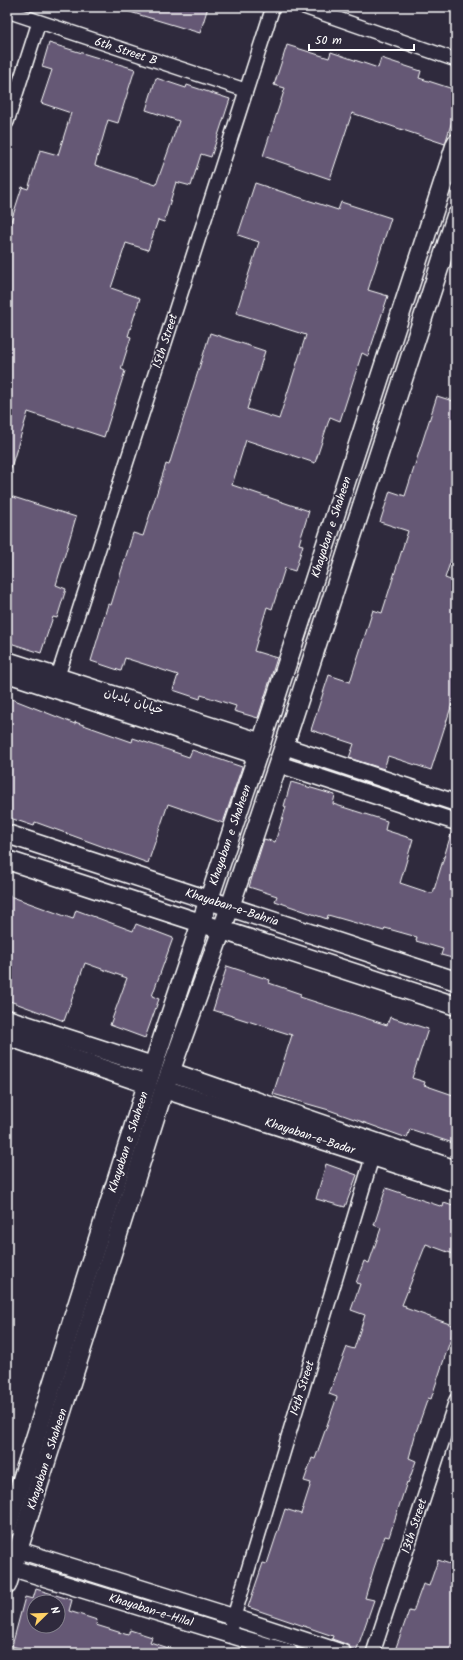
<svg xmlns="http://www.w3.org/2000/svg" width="463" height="1660" viewBox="0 0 463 1660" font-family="Kalam,'Playpen Sans Arabic',sans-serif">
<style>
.building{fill:#655874;stroke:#fff;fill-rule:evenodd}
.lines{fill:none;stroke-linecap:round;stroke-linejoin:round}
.minor-casing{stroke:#fff;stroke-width:16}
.tertiary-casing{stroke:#fff;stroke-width:19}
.secondary-casing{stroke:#fff;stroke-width:21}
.minor{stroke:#2f2a3d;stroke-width:13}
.tertiary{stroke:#2f2a3d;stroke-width:16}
.secondary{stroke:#2f2a3d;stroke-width:18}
.labels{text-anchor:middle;stroke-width:3;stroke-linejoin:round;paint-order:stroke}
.street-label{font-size:12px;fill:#fff;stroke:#2f2a3d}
</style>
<rect width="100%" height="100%" fill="#2f2a3d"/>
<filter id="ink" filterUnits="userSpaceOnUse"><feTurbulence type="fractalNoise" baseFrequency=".025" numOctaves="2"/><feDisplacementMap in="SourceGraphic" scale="8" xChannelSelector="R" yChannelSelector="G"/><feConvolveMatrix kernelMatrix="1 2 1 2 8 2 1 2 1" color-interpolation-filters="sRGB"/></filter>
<g filter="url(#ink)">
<!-- building -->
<g class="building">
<polygon points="120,7 208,7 200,33 120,9"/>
<polygon points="49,43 135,69 118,123 108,120 95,165 156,185 179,121 146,110 156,78 186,88 187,85 230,99 211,157 201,154 191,186 176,182 164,222 158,220 148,250 126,243 111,288 140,298 128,336 131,337 121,369 125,371 104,437 28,412 10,471 7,470 7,234 22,187 28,189 40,150 58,155 71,113 41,103 52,70 42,67"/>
<polygon points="287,45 329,58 331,52 378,68 381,58 421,71 419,78 456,90 456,108 445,144 352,113 330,179 263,156 285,88 274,85"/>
<polygon points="255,183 338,210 341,202 391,218 368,290 388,296 368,356 362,353 340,421 330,417 315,463 246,440 232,485 309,511 299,544 303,545 295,571 285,568 272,609 267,607 254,651 277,658 258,718 234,711 236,706 201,695 200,699 173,690 178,675 125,658 121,671 91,661 108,604 111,605 133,533 143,536 166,464 169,465 210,333 265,351 247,409 279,419 306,335 236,313 259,242 238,235"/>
<polygon points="437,396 456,402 456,545 445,578 456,582 456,705 452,704 431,770 388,756 384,769 349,758 354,744 311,730 329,675 350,682 373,610 382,613 408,531 380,522 390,491 405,496"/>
<polygon points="7,495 76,517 56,585 66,589 57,618 53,617 41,653 7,642"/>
<polygon points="7,697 75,724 75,722 132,742 133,738 189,757 192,750 242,767 223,823 168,804 148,863 35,822 34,826 7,817"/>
<polygon points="291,782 335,795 333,804 387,821 385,830 413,839 400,883 430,893 433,893 452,831 456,831 456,959 441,955 443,949 416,941 417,937 385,928 384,931 328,915 327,919 275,901 277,896 249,887 264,839 275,842 286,807 284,806"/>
<polygon points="7,895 73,919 76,910 133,931 136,924 173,938 152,996 159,999 145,1038 110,1025 127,978 85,963 64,1021 7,1000"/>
<polygon points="227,966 270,980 269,983 301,994 300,997 387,1025 390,1017 428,1029 412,1078 425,1082 424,1085 456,1096 456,1144 410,1129 407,1138 329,1110 273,1094 292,1035 213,1010"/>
<polygon points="326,1164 357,1175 345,1207 316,1199"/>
<polygon points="386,1188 443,1207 444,1203 456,1207 456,1255 426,1244 402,1305 406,1306 405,1308 455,1326 431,1399 428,1398 416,1432 409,1458 416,1461 408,1483 407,1482 389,1537 385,1536 374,1568 365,1598 374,1600 356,1652 346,1644 332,1639 333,1636 248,1607 263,1563 267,1564 285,1509 301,1514 311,1483 304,1481 312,1458 315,1459 337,1397 329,1394 347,1347 354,1349 365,1315 351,1310 360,1284 356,1283 364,1261 369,1263 381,1228 374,1225"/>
<polygon points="438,1560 456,1566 456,1644 453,1653 394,1653 409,1611 413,1612 423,1584 429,1586"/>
<path d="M36,1589L72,1600L69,1611L97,1620L96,1625L128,1635L130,1630L152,1637L150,1642L178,1651V1653H37L12,1646L25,1597L33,1599ZM34,1602H58V1626H34Z"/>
</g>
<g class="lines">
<!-- minor casing -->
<g class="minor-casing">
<g id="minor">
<polyline points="304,7 456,60"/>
<polyline points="7,11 245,90"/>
<polyline points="7,122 39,22"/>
<polyline points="55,685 273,7"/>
<polyline points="229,1633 375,1148"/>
<polyline points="373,1653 456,1400"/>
</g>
</g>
<!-- tertiary casing -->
<g class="tertiary-casing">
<g id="tertiary">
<polyline points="7,660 262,742"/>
<polyline points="7,674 257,756"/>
<polyline points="284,746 456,803"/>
<polyline points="278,764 456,822"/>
<polyline points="18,1550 233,1617 343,1653"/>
<polyline points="12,1568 290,1653"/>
</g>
</g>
<!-- secondary casing -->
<g class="secondary-casing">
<g id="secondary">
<polyline points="7,834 456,981"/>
<polyline points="7,860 456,1006"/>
<polyline points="7,1019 153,1066"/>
<polyline points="7,1036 147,1084"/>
<polyline points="171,1072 456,1170"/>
<polyline points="164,1089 456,1183"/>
<polyline points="7,1527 147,1084 257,756 456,143"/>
<polyline points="7,1585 164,1089 230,907 284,746 456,216"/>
</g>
</g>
<!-- minor -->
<use href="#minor" class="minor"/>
<!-- tertiary -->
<use href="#tertiary" class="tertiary"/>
<!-- secondary -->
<use href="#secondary" class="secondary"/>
</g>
</g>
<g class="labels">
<!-- street labels -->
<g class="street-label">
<text transform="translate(126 51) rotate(18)" y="4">6th Street B</text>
<text transform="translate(165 341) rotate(-72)" y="4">15th Street</text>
<text transform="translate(331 527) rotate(-72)" y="4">Khayaban e Shaheen</text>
<text transform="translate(134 701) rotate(18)" y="4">خیابان بادبان</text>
<text transform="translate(230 835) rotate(-71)" y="4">Khayaban e Shaheen</text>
<text transform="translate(232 907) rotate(18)" y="4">Khayaban-e-Bahria</text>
<text transform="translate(310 1136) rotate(18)" y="4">Khayaban-e-Badar</text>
<text transform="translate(128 1142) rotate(-72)" y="4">Khayaban e Shaheen</text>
<text transform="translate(302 1388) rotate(-73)" y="4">14th Street</text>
<text transform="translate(47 1459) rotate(-72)" y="4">Khayaban e Shaheen</text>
<text transform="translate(414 1526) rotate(-72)" y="4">13th Street</text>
<text transform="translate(151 1610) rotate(17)" y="4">Khayaban-e-Hilal</text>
</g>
</g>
<!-- margin -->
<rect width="463" height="1660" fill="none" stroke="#2f2a3d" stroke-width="24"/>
<rect x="12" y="12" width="439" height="1636" fill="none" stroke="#fff" stroke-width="1.5" filter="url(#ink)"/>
<!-- north arrow -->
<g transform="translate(46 1614) rotate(67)"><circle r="19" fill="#2f2a3d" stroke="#827f8b"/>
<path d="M0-3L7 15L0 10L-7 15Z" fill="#ffd166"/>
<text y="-6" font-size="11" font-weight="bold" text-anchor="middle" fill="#ffffff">N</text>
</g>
<!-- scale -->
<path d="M309 44v6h105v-6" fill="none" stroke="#ffffff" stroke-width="2"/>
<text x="315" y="44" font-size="12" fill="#ffffff" stroke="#2f2a3d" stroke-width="3" paint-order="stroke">50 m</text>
</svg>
